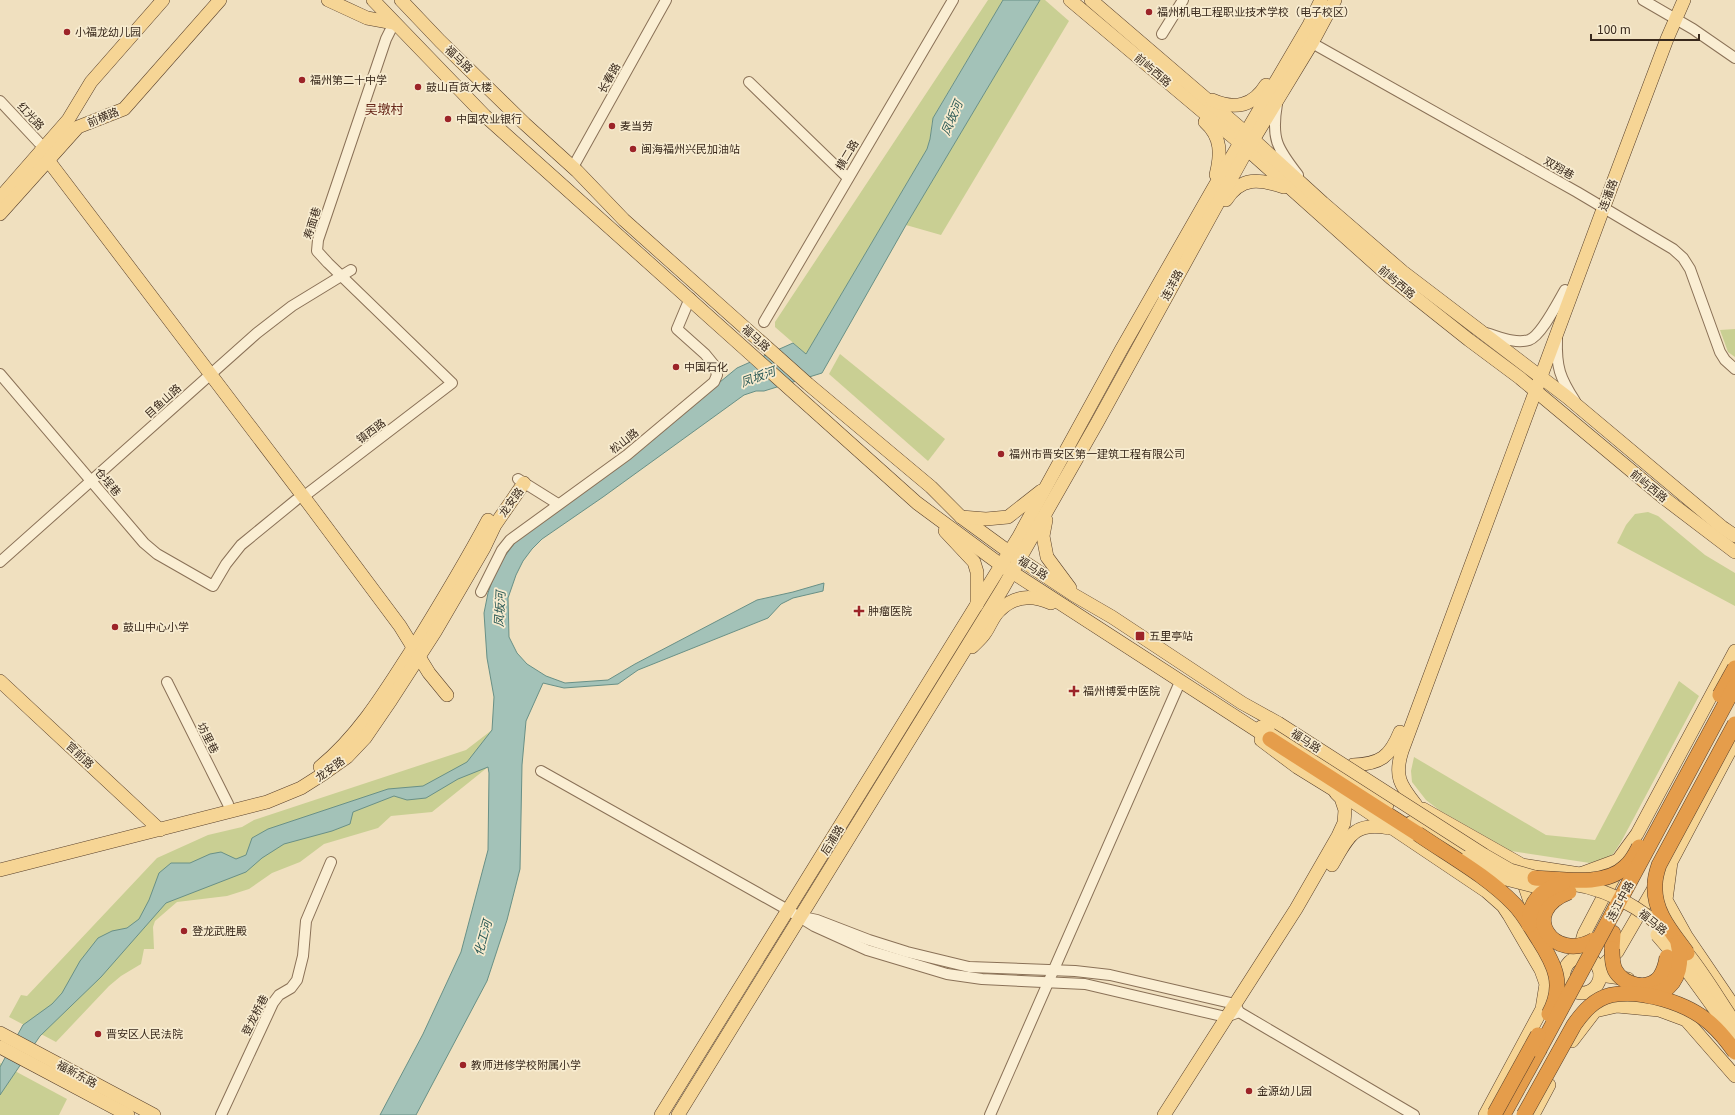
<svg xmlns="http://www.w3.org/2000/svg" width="1735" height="1115" viewBox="0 0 1735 1115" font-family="Georgia,'Noto Sans SC',serif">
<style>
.green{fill:#c9cf93}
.water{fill:#a3c2b8;stroke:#699086}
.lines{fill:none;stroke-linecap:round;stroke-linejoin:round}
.minor-casing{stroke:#8a7157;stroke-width:12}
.major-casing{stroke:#573f2b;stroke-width:14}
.highway-casing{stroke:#573f2b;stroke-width:16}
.minor{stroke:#faeed3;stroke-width:10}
.major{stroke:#f6d595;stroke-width:13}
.highway{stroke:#e59d4b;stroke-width:15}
.major-bridge-casing{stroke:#573f2b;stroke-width:14;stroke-linecap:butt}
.highway-bridge-casing{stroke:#573f2b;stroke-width:16;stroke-linecap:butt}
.major-bridge{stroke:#f6d595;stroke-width:13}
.highway-bridge{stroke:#e59d4b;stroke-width:15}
.poi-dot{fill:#9c2428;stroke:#f7ebcf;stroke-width:1.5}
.labels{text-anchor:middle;stroke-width:3.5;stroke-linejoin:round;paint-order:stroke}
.poi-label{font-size:11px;fill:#39291c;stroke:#f7ebcf;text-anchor:start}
.street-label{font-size:11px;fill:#39291c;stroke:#f7ebcf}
.water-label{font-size:12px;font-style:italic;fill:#2a5955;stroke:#f7ebcf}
.quarter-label{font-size:13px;fill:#672719;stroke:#f7ebcf}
</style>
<rect width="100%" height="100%" fill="#f0e0bf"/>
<!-- green -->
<g class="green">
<polygon points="988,0 1003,0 938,109 932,122 930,139 927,149 806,354 775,327 775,322"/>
<polygon points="1040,0 1045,0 1069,21 941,235 906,225"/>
<polygon points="1735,329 1735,357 1728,352 1720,330"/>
<polygon points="840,354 945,439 928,461 829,374"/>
<polygon points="1648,512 1658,516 1705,555 1735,573 1735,606 1617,543 1626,525 1635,514"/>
<polygon points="1679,681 1699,696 1621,842 1613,854 1608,857 1590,863 1511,851 1439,810 1426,800 1412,782 1411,771 1414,757 1546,835 1595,840"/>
<polygon points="492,730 488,767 432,812 391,816 378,828 324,844 300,862 272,873 249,889 227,896 177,902 155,921 153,927 154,949 144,949 141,964 121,976 109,986 56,1042 9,1017 21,995 27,996 157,858 208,835 242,827 254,820 466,750"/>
<polygon points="0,1063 67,1099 59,1115 0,1115"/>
</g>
<!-- water -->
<polygon class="water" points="1003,0 1040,0 906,225 822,373 764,391 756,391 744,395 603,497 542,539 532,549 523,561 516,575 508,598 509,637 517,653 527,664 546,676 565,683 608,680 635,664 757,600 793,592 824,583 823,591 793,598 781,604 768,618 638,670 618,684 564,688 543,683 526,721 522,765 520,869 507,920 487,981 416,1115 380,1115 423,1034 461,952 488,850 489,773 488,767 458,779 426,798 407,800 394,796 353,812 350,824 332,831 284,844 262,858 246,872 166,903 101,977 40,1036 0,1095 0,1067 23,1025 52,1004 62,993 80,961 98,938 112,931 127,928 139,919 149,900 159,873 171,863 190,863 210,854 221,852 236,859 246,855 252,838 268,829 388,789 423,786 467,762 492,730 494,697 487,658 484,613 488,593 495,573 502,560 517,540 631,455 737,368 793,343 806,354 927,149 930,139 933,118"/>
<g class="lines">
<!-- minor casing -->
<g class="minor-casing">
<g id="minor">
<polyline points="1643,0 1693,29 1735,58"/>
<polyline points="1162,34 1183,0"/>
<polyline points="1312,43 1577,192 1673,249 1683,258 1690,269 1720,352 1725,360 1735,369"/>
<polyline points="749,82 848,178"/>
<polyline points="0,101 44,148"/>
<path d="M1277,104C1271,139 1277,148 1298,175"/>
<polyline points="573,167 666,0"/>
<polyline points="764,322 953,0"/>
<path d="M1486,333C1500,337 1515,344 1529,340C1541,336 1558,302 1565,290"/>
<path d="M1557,339C1556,367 1560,378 1575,401"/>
<polyline points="0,374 144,543 157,554 213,586 226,564 241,545 296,500"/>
<polyline points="518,479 558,504"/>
<polyline points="303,497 452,383 328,263 317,251 318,240 386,39 394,23"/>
<polyline points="0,562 257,333 292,306 351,270"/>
<polyline points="481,592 502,550 510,540 627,455 714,382 717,375 714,365 705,354 677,329 690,298"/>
<polyline points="167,682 228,804"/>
<polyline points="541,771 788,910 814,926 867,950 947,974 982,979 1085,984 1226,1017 1239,1012"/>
<polyline points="803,917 817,920 869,940 907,952 969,967 1075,971 1110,975 1235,1004 1239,1012 1414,1115"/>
<polyline points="221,1115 273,1003 279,995 291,988 297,980 303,956 306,921 331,862"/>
<polyline points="990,1115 1180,682"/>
</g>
</g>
<!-- major casing -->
<g class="major-casing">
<g id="major">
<polyline points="328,0 367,18 394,23"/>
<polyline points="373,0 485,116 917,503 1001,565 1270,739"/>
<polyline points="401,0 440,41 525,124 577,171 624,220 808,384 931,487 961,517 1009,552 1074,595 1112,617 1242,703 1278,723"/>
<polyline points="1070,0 1240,143 1391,278 1469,340 1520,378 1664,498 1735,552"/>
<polyline points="1091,0 1246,133 1323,203 1403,272 1567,397 1722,527 1735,536"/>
<path d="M1212,100C1235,110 1253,106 1266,85"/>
<path d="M1205,122C1222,137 1221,155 1216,175"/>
<polyline points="41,151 312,508 400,626 429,673 447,695"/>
<polyline points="0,198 68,120 91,82 163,0"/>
<path d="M1226,200C1241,176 1260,179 1284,187"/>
<polyline points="0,214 78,127 124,109 220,0"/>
<polyline points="961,517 986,519 1008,517 1041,491"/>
<polyline points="1046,520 1043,536 1047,557 1070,588"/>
<polyline points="945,531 974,562 977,572 977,605"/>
<path d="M972,647C976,643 982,638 985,633C990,626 993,616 1000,610C1015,595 1033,595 1051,603"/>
<polyline points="0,681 160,830"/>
<polyline points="1261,727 1274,732 1387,805"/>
<polyline points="1261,740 1297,767 1352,801 1486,891 1503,906 1509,915 1541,970 1546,984 1542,1009 1485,1115"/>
<polyline points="1735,741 1671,862 1666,900 1686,936 1735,1008"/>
<path d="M1353,765C1380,764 1390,757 1400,732"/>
<path d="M320,767C360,734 386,690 413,648C439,606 465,563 488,520"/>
<path d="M1416,805C1400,785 1394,776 1402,751L1612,185L1667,39L1684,0"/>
<polyline points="1423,809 1522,865 1580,874 1618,860 1637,834 1735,651"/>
<polyline points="1412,822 1468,857"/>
<path d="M1332,865C1348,838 1353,821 1389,828"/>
<polyline points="0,870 267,802 301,788 323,774 347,757 365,738 391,700 435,632 484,548 495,525 524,483"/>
<polyline points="1521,875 1534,913"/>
<circle cx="1582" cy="975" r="18"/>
<polyline points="1577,958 1584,934 1618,869"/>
<polyline points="1599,969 1617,952 1657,883"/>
<polyline points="1600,975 1628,979"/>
<polyline points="0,1033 154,1115"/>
<polyline points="1572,1041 1595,1011 1617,1006 1659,1010 1686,1020 1735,1076"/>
<polyline points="0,1047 128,1115"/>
<polyline points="661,1115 1018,538 1121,350 1213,189 1309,25 1321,0"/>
<polyline points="678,1115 1003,588 1097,423 1247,150 1312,43 1335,0"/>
<polyline points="1164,1115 1296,909 1338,836 1344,823 1345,810 1341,798 1336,793"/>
<polyline points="1533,1115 1549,1085"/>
</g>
</g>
<!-- highway casing -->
<g class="highway-casing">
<g id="highway">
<polyline points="1270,739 1418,834"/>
<polyline points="1612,949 1613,933"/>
<polyline points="1503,1115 1539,1050"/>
</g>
</g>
<!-- minor -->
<use href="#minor" class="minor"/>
<!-- major -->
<use href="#major" class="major"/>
<!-- highway -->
<use href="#highway" class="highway"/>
<!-- major-bridge casing -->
<g class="major-bridge-casing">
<g id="major-bridge">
<polyline points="1278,723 1484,855 1510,870 1545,880"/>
<polyline points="1468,857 1506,879 1541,888"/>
<path d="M1572,884C1616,890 1659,919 1687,953C1705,975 1719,1000 1735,1023"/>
<polyline points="1657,935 1682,964 1735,1037"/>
</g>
</g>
<!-- highway-bridge casing -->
<g class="highway-bridge-casing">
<g id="highway-bridge">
<polyline points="1720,695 1735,668"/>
<path d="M1418,834C1450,856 1487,876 1514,904C1524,914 1531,928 1539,940C1555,965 1565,985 1549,1014"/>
<path d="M1535,878C1561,879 1605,887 1625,867C1631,862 1636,853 1639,847"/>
<path d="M1569,892C1517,912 1554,964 1594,940"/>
<path d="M1529,925C1529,901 1541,890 1563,883"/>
<path d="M1612,949C1612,956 1612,964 1615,970C1623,985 1648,992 1660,977C1664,971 1666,964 1667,957"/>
<path d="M1687,953C1672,932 1653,912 1655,884C1655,878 1657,871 1659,865L1735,724"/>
<path d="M1649,996C1653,994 1659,993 1663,991C1680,981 1682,960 1678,943"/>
<polyline points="1539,1050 1735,686"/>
<polyline points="1495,1113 1538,1035"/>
<path d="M1524,1115L1574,1025C1583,1012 1594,999 1611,995C1642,989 1688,1003 1711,1024C1720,1032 1728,1042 1735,1052"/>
</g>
</g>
<!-- major-bridge -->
<use href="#major-bridge" class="major-bridge"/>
<!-- highway-bridge -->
<use href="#highway-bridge" class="highway-bridge"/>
</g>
<!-- markers -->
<g class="poi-dot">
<circle cx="1149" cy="12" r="4"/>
<circle cx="67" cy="32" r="4"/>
<circle cx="302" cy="80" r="4"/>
<circle cx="418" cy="87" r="4"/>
<circle cx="448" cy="119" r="4"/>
<circle cx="612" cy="126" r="4"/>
<circle cx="633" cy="149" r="4"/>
<circle cx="676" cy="367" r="4"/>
<circle cx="1001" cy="454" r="4"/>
<path d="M857 605h4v4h4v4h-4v4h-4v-4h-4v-4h4z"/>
<circle cx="115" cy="627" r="4"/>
<rect x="1135" y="631" width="10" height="10" rx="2"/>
<path d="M1072 685h4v4h4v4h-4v4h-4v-4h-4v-4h4z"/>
<circle cx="184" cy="931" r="4"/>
<circle cx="98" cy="1034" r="4"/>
<circle cx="463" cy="1065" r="4"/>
<circle cx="1249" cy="1091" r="4"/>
</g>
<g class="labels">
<!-- poi labels -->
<g class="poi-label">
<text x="1157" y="16">福州机电工程职业技术学校（电子校区）</text>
<text x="75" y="36">小福龙幼儿园</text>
<text x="310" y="84">福州第二十中学</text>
<text x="426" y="91">鼓山百货大楼</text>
<text x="456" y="123">中国农业银行</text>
<text x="620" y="130">麦当劳</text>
<text x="641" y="153">闽海福州兴民加油站</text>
<text x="684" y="371">中国石化</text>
<text x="1009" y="458">福州市晋安区第一建筑工程有限公司</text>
<text x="868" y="615">肿瘤医院</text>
<text x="123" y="631">鼓山中心小学</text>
<text x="1149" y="640">五里亭站</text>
<text x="1083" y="695">福州博爱中医院</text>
<text x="192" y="935">登龙武胜殿</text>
<text x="106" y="1038">晋安区人民法院</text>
<text x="471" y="1069">教师进修学校附属小学</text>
<text x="1257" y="1095">金源幼儿园</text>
</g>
<!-- street labels -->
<g class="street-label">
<text transform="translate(459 59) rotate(44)" y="4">福马路</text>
<text transform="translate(1153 70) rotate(40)" y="4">前屿西路</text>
<text transform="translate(609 78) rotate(-61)" y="4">长春路</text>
<text transform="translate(31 116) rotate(47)" y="4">红光路</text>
<text transform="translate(103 117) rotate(-22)" y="4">前横路</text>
<text transform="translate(847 155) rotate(-59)" y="4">横二路</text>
<text transform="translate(1559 168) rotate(30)" y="4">双翔巷</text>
<text transform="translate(1608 195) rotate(-70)" y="4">连潘路</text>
<text transform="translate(312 223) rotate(-73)" y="4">寿面巷</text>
<text transform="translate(1397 282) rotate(40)" y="4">前屿西路</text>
<text transform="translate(1172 285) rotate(-62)" y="4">连洋路</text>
<text transform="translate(756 338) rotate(42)" y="4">福马路</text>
<text transform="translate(163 401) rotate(-42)" y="4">目鱼山路</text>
<text transform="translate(371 431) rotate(-37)" y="4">镇西路</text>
<text transform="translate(624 441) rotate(-38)" y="4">松山路</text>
<text transform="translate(108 482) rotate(50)" y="4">仓埕巷</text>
<text transform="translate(1649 486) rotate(39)" y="4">前屿西路</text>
<text transform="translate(511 502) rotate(-54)" y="4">龙安路</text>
<text transform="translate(1033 568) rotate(33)" y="4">福马路</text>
<text transform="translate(208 738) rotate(63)" y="4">坊里巷</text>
<text transform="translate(1306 741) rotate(33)" y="4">福马路</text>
<text transform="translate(80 755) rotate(43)" y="4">官前路</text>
<text transform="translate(330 769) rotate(-36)" y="4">龙安路</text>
<text transform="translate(832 840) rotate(-58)" y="4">后浦路</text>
<text transform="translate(1620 901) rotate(-62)" y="4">连江中路</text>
<text transform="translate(1653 922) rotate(39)" y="4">福马路</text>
<text transform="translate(255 1015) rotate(-63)" y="4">登龙桥巷</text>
<text transform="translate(77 1074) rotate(28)" y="4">福新东路</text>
</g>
<!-- water labels -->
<g class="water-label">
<text transform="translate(952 118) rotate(-67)" y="4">凤坂河</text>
<text transform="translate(758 377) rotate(-20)" y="4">凤坂河</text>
<text transform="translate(500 609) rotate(-87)" y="4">凤坂河</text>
<text transform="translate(483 938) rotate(-74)" y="4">化工河</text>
</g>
<!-- quarter labels -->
<g class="quarter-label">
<text x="384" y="114">吴墩村</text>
</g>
</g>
<!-- scale -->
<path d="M1591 34v6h108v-6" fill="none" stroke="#39291c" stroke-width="2"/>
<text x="1597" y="34" font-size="12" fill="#39291c" stroke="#f7ebcf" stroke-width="3" paint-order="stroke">100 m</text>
</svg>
